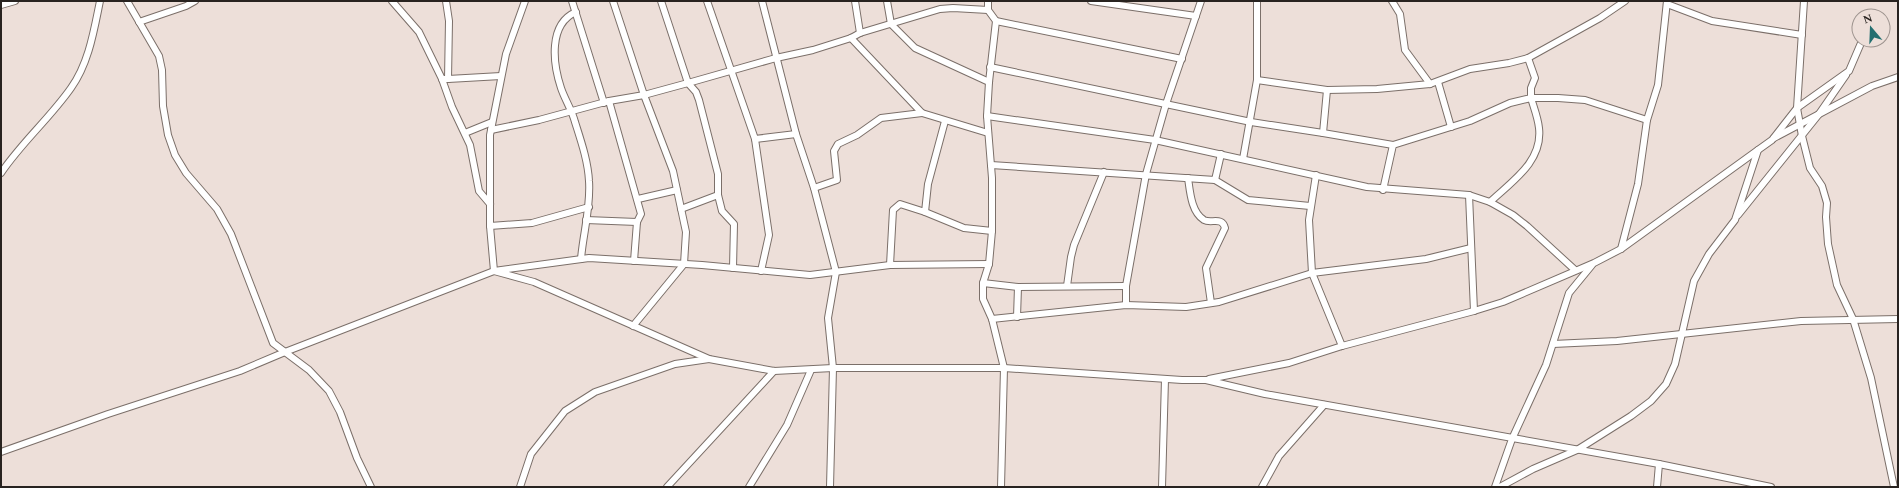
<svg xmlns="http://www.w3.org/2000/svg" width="1899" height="488" viewBox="0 0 1899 488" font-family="Spectral,serif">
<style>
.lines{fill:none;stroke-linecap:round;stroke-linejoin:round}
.minor-casing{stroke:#7b6f69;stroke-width:8}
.minor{stroke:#fff;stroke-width:6}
</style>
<rect width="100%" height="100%" fill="#eddfd9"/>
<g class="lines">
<!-- minor casing -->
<g class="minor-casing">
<g id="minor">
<polyline points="127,1 159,56 162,70 163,106 168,135 175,155 186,173 217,209 231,234 273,343 309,370 329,391 340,412 357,458 371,487"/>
<polyline points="392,1 419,32 442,79 452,107 470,145 479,191 490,204"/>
<polyline points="525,1 506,54 490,135 490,226 494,271 534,282 709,359 774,371 833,368 1004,368 1182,380 1206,380 1265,394 1659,464 1771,487"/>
<polyline points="572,1 604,103"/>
<polyline points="613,1 644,95 673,171 686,232 684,264 633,326"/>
<polyline points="661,1 688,83 696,92 699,100 718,174 718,195 722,211 734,224 733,268"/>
<polyline points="707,1 755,139 769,235 761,271"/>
<polyline points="762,1 796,134 814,188 836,272 828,318 833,368 830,487"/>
<polyline points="855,1 860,33"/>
<polyline points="887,1 891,24 915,48 989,82"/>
<polyline points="988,1 988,10 996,21 989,82 987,116 992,178 992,231 989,264 983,283 983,299 992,319 1004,368 1001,487"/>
<polyline points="1091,1 1196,16"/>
<polyline points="1392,1 1400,14 1405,50 1430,84"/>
<polyline points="1804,1 1797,108 1802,136 1810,168 1822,186 1827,203 1826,217 1828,244 1837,285 1853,319 1871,378 1894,487"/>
<polyline points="1667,4 1712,21 1802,35"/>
<polyline points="1,5 15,1"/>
<path d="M576,12C548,24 553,64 561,88C565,100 572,110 575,122C581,141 588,161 589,181C591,207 583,234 581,259"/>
<polyline points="996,21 1182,59"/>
<polyline points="139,22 186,6 195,1"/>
<polyline points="851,38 922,113 988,133"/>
<polyline points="990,67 1251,122 1323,133"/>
<polyline points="442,79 448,79 449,21 446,1"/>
<polyline points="448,79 501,76"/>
<polyline points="1257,80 1327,90 1377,89 1430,84 1470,69 1509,63 1528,58 1600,18 1625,1"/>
<polyline points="1438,82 1451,127"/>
<polyline points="1327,90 1323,133 1393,145"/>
<polyline points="609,101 641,214 637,222 634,261"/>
<polyline points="987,116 1155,140 1367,187 1469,195 1490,202 1513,215 1527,226 1575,270"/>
<polyline points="491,130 539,120 609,101 644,95 688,83 776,58 813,50 851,38 860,33 940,9 953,8 988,10"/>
<polyline points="465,133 492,122"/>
<polyline points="1774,138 1872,86 1898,77"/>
<polyline points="755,139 796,134"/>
<polyline points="1243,159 1257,80 1257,1"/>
<polyline points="991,165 1215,180 1221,154"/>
<path d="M1,173C22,142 50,118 71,88C89,63 94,30 100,1"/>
<polyline points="1316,175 1309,220 1312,273 1342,346"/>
<path d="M1188,178C1190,191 1191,212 1204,220C1211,224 1222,216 1225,228L1206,268L1211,303"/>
<polyline points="1215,180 1248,200 1310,206"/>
<polyline points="814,188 837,180 834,151 838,144 857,135 881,118 922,113"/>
<polyline points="1383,190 1393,145 1470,121 1510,103 1531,98 1531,88 1535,78 1528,58"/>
<polyline points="1469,195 1474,311"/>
<polyline points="638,199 677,190"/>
<path d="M1490,202C1511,182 1543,162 1539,128C1538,118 1534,108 1531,98H1558L1585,100L1647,120"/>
<polyline points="681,209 718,195"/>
<polyline points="925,212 964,228 992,231"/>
<polyline points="1738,215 1819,114 1846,75"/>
<polyline points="586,220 637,222"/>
<polyline points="490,226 532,223 589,207"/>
<polyline points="1621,249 1638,184 1647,120 1658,85 1667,1"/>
<polyline points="890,265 893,210 900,204 925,212 928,184 945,121"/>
<polyline points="983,283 1018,287 1126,286"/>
<polyline points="1067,286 1071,257 1074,245 1104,172"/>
<polyline points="1126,305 1126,286 1146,174 1166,104 1201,1"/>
<polyline points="1017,317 1018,287"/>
<polyline points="992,319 1126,305 1186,307 1219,302 1312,273 1426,259 1471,248"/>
<polyline points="1553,344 1617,341 1801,321 1898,319"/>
<polyline points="1209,379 1289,363 1342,346 1474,311 1503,302 1594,263 1621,249 1758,150"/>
<polyline points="1,452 108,414 240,371 285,352 494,271 589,258 702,265 810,275 890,265 989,264"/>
<polyline points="520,487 531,454 565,411 595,392 675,364 709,359"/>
<polyline points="667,487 774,371"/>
<polyline points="749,487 787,425 811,370"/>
<polyline points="1162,487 1165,379"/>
<polyline points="1262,487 1279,456 1324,405"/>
<polyline points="1495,487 1512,439 1546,365 1569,293 1592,265"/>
<polyline points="1500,487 1533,469 1577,450 1631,416 1651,401 1666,384 1675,364 1694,281 1709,254 1735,220 1758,150 1772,140 1797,108 1849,71 1861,43"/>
<polyline points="1657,487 1659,464"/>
</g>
</g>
<!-- minor -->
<use href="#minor" class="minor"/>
</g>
<!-- border -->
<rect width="1899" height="488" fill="none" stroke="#282320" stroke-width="4"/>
<!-- north arrow -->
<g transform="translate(1871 28) rotate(341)"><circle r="19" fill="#eddfd9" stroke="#9e948f"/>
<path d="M0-3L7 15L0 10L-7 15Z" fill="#246f70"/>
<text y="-6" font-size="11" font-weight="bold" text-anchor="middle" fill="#282320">N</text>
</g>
</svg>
